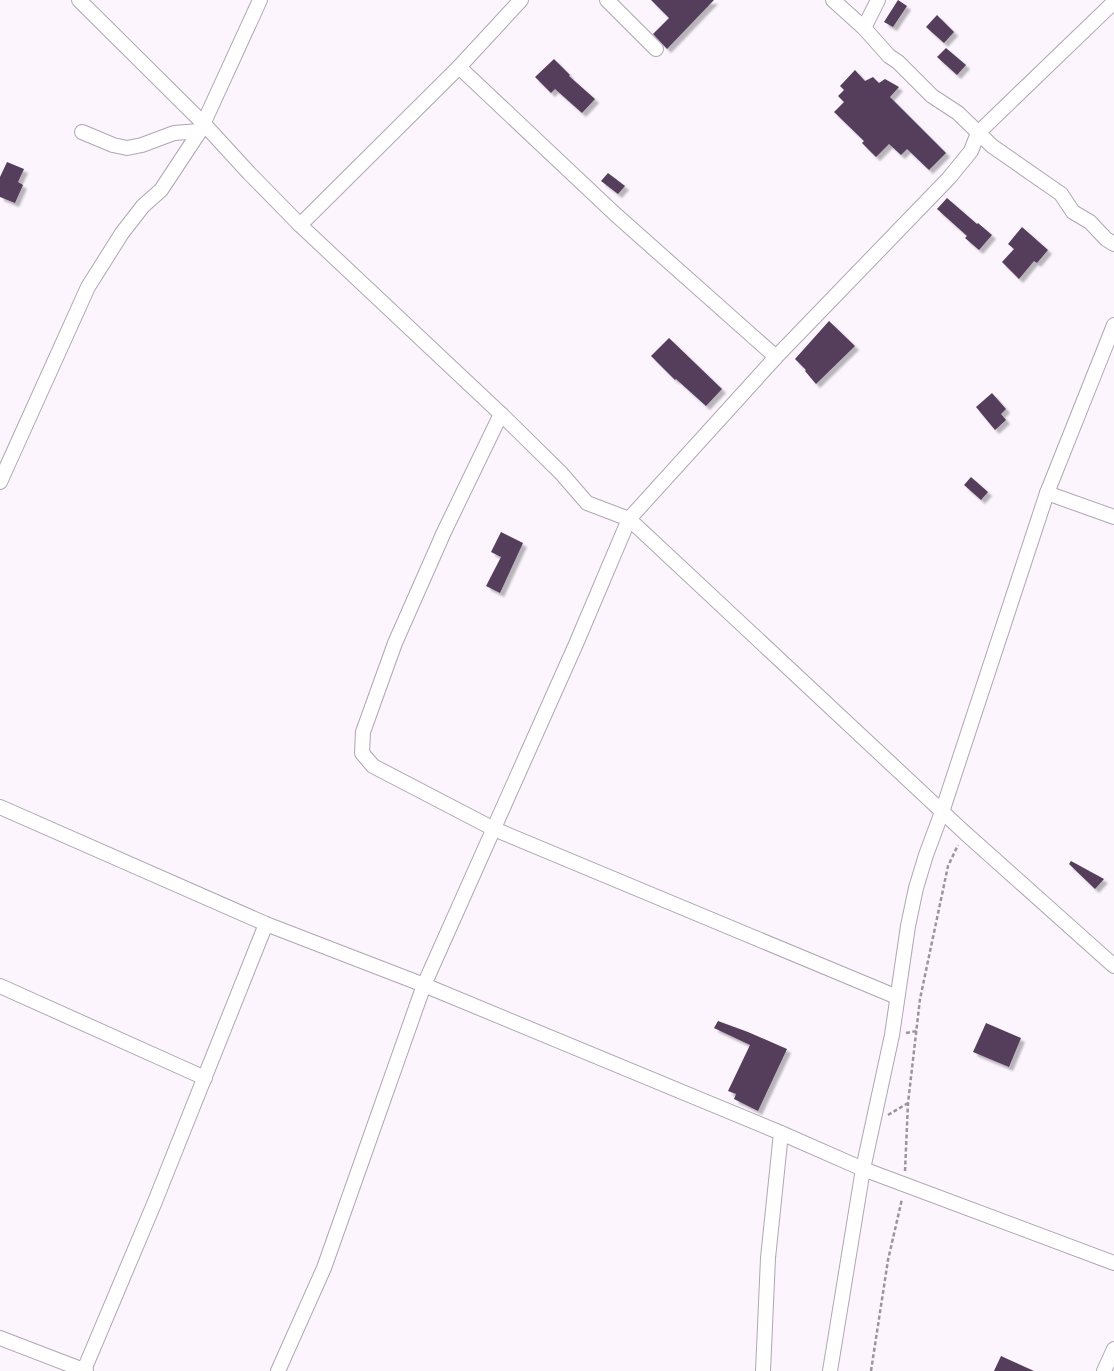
<svg xmlns="http://www.w3.org/2000/svg" width="1114" height="1371" viewBox="0 0 1114 1371" font-family="Bitter,serif">
<style>
.building{fill:#553e5b;filter:url(#shadow)}
.lines{fill:none;stroke-linecap:round;stroke-linejoin:round}
.street-casing{stroke:#afa6b1;stroke-width:16}
.path{stroke:#9a959c;stroke-width:2.5;stroke-dasharray:4 2.5;stroke-linecap:butt}
.street{stroke:#fff;stroke-width:14}
</style>
<defs>
<filter id="shadow"><feDropShadow dx="4" dy="4" stdDeviation="1" flood-color="#0004"/></filter>
</defs>
<rect width="100%" height="100%" fill="#fcf5fe"/>
<!-- building -->
<g class="building">
<polygon points="651,0 714,0 667,49 653,34 669,18"/>
<polygon points="898,0 907,6 893,27 884,22"/>
<polygon points="937,15 954,32 944,43 926,27"/>
<polygon points="946,48 966,65 957,75 937,57"/>
<polygon points="554,59 570,75 569,76 595,99 582,113 555,89 551,93 535,77"/>
<polygon points="855,70 865,81 873,77 879,83 885,79 899,87 890,97 946,153 929,170 907,149 901,155 889,144 876,157 862,143 864,141 834,112 844,102 838,96 844,90 840,86"/>
<polygon points="7,162 24,169 18,182 23,185 15,203 0,197 0,177"/>
<polygon points="608,173 625,186 618,194 601,181"/>
<polygon points="947,198 977,224 978,223 992,235 979,250 965,238 967,236 937,209"/>
<polygon points="1022,227 1048,250 1037,263 1034,261 1019,279 1002,262 1014,249 1008,244"/>
<polygon points="829,321 855,346 816,384 805,371 806,370 795,359"/>
<polygon points="669,338 722,389 706,406 676,379 675,380 651,356"/>
<polygon points="992,393 1006,409 1001,414 1006,420 995,430 976,407"/>
<polygon points="971,477 988,492 981,500 964,485"/>
<polygon points="501,532 523,543 500,593 486,586 501,557 491,552"/>
<polygon points="1071,861 1104,879 1095,889 1069,864"/>
<polygon points="718,1021 748,1032 787,1049 758,1111 734,1099 736,1094 728,1091 750,1045 714,1028"/>
<polygon points="986,1023 1021,1038 1009,1067 973,1052"/>
<polygon points="1001,1356 1034,1371 994,1371"/>
</g>
<g class="lines">
<!-- street casing -->
<g class="street-casing">
<g id="street">
<polyline points="79,0 204,124 249,173 300,225 501,414 561,473 587,503 629,519 964,832 1114,966"/>
<polyline points="607,0 656,49"/>
<polyline points="833,0 864,28 889,56 898,62 932,96 958,113 992,146 1061,194 1073,212 1090,222 1106,239 1114,244"/>
<polyline points="864,28 878,0"/>
<polyline points="459,67 615,214 776,357"/>
<polyline points="82,132 113,145 127,148 142,145 174,133 200,131"/>
<polyline points="300,225 459,67 521,0"/>
<polyline points="501,414 444,532 395,643 363,732 362,753 373,766 494,829 897,997"/>
<polyline points="0,482 88,287 122,233 143,206 161,190 200,131 260,0"/>
<polyline points="1047,493 1114,517"/>
<polyline points="0,807 266,924 424,985 781,1133 863,1169 1114,1263"/>
<polyline points="0,986 205,1078"/>
<polyline points="0,1338 86,1371"/>
<polyline points="84,1370 154,1204 266,924"/>
<polyline points="278,1371 324,1268 424,985 576,644 629,519 776,357 949,178 971,151 978,133 1114,2"/>
<polyline points="763,1371 768,1258 781,1133"/>
<polyline points="830,1371 863,1169 892,1035 908,926 916,888 926,855 942,812 1047,493 1114,325"/>
<polyline points="1104,1371 1114,1349"/>
</g>
</g>
<!-- path -->
<g class="path">
<polyline points="906,1033 917,1031"/>
<polyline points="888,1115 908,1103"/>
<polyline points="905,1171 908,1103 920,999 948,866 958,845"/>
<polyline points="871,1371 888,1260 902,1199"/>
</g>
<!-- street -->
<use href="#street" class="street"/>
</g>
</svg>
